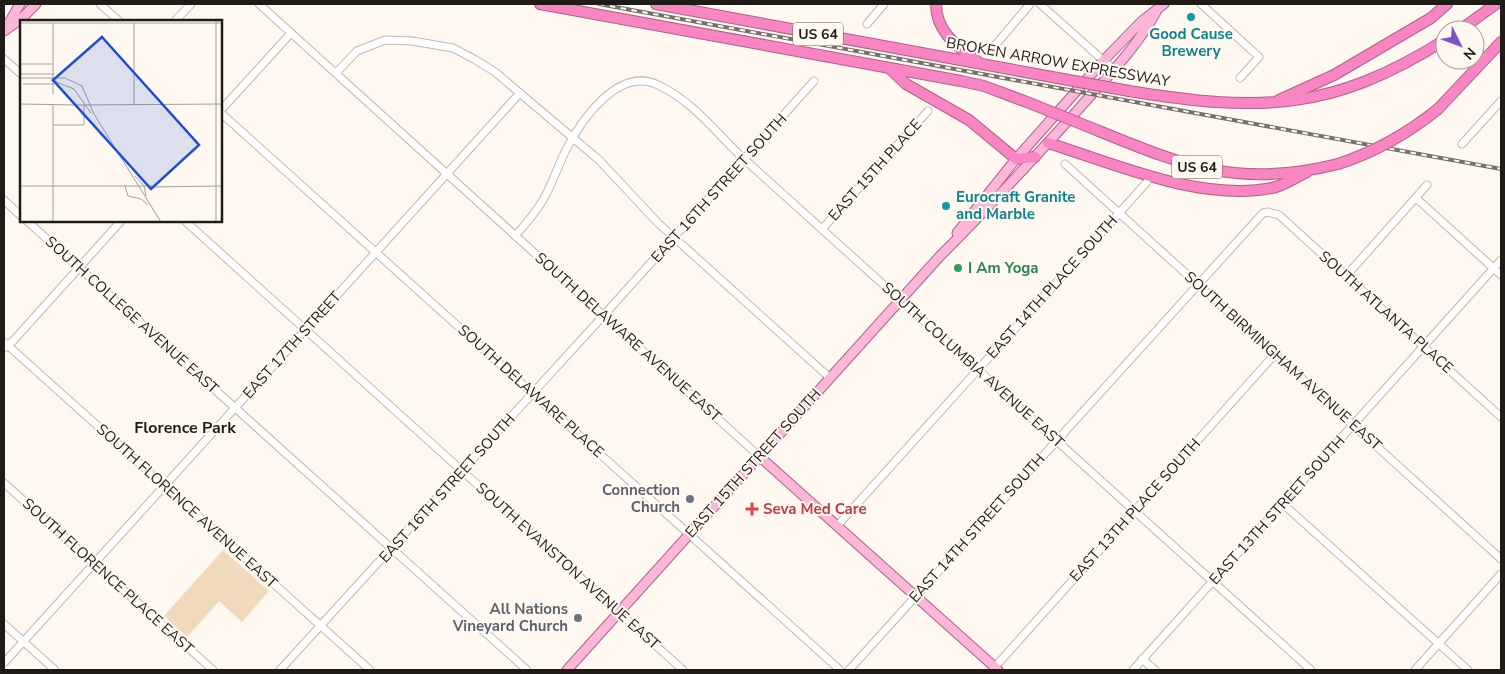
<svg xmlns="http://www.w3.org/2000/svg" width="1505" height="674" viewBox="0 0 1505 674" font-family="'Nunito Sans',sans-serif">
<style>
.green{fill:#f1dabc}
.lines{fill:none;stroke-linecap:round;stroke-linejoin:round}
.minor-casing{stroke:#c2b8ac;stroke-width:9}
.major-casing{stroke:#ad6186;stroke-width:11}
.highway-casing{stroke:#ad6186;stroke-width:12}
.minor{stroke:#fff;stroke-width:7}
.major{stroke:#fbb6da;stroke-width:9}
.highway{stroke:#f986c2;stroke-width:10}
.rail-casing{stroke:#74706a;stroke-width:4}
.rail{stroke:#fef8f0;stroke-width:2;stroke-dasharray:5.5;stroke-linecap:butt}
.highway-bridge-casing{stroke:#ad6186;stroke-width:12;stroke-linecap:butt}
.highway-bridge{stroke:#f986c2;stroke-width:10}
.culture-dot{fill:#0f9aa8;stroke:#fef8f0;stroke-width:2}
.leisure-dot{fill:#2e9e5b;stroke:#fef8f0;stroke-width:2}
.worship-dot{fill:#6b7280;stroke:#fef8f0;stroke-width:2}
.health-dot{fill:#e0444e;stroke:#fef8f0;stroke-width:2}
.labels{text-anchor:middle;stroke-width:4;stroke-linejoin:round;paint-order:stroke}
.shield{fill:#fef8f0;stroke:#625e58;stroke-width:1}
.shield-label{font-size:14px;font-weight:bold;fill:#1f1c17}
.culture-label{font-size:15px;font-weight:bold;fill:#0d838f;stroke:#fef8f0}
.street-label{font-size:15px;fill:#1f1c17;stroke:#fef8f0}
.leisure-label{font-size:15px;font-weight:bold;fill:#27864d;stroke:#fef8f0;text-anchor:start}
.worship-label{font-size:15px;font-weight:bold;fill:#5b616d;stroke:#fef8f0;text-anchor:end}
.health-label{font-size:15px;font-weight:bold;fill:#be3a42;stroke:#fef8f0;text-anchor:start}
.neighbourhood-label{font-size:16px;font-weight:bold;fill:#1f1c17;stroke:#fef8f0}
.inset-road{fill:none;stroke:#a5a099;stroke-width:1}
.view{fill:#1d4ed8;fill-opacity:0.15;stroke:#1d4ed8;stroke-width:2.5}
.inset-edge{fill:none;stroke:#1f1c17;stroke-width:2.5}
</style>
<rect width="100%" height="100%" fill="#fef8f0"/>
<!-- green -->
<polygon class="green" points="223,550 269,591 242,622 219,601 187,637 164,616"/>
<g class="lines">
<!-- minor casing -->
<g class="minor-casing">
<g id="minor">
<polyline points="100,4 119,21"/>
<polyline points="259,4 759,456"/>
<polyline points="1040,4 1114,70"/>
<polyline points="1201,4 1259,57 1240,78"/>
<polyline points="175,21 191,4"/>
<polyline points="867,24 884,4"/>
<polyline points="993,48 1030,4"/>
<polyline points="4,59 21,74"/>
<polyline points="336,73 357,51 385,40 412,41 453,48 474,59 495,72 599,160 658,223 830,378"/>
<polyline points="221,110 291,33"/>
<polyline points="221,113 840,670"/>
<polyline points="1462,144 1501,101"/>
<polyline points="1065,164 1501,559"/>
<polyline points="1416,198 1501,275"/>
<polyline points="4,200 21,216"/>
<polyline points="27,221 527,670"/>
<polyline points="185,221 683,670"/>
<polyline points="822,229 928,111"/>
<path d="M515,236C525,225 535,213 543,200C553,183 558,165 567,148C582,119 619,66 658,85C693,101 717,134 744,159L1311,670"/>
<polyline points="1346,276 1427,185"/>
<polyline points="4,342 370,670"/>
<polyline points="4,348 13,341 121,221"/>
<polyline points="4,483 213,670"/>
<polyline points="1283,504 1468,670"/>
<polyline points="837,526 1147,182"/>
<polyline points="4,624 55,670"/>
<polyline points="1142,659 1155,670"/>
<polyline points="4,663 520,93"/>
<polyline points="995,667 1275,354"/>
<polyline points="280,670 604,315 814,81"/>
<polyline points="849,670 1263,213 1268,212 1279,215 1501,417"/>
<polyline points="1133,670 1501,260"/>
<polyline points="1415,670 1501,574"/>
</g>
</g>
<!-- major casing -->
<g class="major-casing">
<g id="major">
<polyline points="6,28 20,4"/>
<polyline points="4,31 22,18 36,4"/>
<polyline points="957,233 1016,159 1103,61 1142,21 1164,4"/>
<polyline points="759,456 998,670"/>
<path d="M567,670L940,256C987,210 1031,161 1076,112C1104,80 1136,49 1156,12"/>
</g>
</g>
<!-- highway casing -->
<g class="highway-casing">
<g id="highway">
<polyline points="540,4 961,81 984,86 1032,104"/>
<polyline points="656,4 1063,79"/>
<path d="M936,4C936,32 957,46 977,61"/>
<polyline points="1460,30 1496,4"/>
<polyline points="889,68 906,84 969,120 1016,159 1035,157"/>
<path d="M1129,91C1259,112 1330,112 1445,40"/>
<polyline points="1279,100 1334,75 1431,18 1447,4"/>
<polyline points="1438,109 1501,42"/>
<path d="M1094,129C1185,166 1238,189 1338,164"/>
<path d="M1048,143C1116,164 1200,202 1272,188C1283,186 1296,177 1307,172"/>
</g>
</g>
<!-- minor -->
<use href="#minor" class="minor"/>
<!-- major -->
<use href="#major" class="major"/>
<!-- highway -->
<use href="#highway" class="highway"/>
<!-- rail casing -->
<g class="rail-casing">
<polyline id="rail" points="599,4 1501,169"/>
</g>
<!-- rail -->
<use href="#rail" class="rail"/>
<!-- highway-bridge casing -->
<g class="highway-bridge-casing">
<g id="highway-bridge">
<polyline points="1063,79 1129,91"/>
<polyline points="1032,104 1094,129"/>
<path d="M1338,164C1375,152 1407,134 1438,109"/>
</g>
</g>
<!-- highway-bridge -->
<use href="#highway-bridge" class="highway-bridge"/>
</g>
<!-- markers -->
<g class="culture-dot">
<circle cx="1191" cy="17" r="5"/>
<circle cx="946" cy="206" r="5"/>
</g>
<circle class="leisure-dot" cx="958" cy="268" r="5"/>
<g class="worship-dot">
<circle cx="690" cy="499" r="5"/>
<circle cx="578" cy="618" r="5"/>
</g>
<path class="health-dot" d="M749.5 501.5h5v5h5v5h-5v5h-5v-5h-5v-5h5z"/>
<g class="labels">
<!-- shield labels -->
<g class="shield">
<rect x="793" y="22.5" width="50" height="23" rx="4"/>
<rect x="1172" y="155.5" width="50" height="23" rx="4"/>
</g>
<g class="shield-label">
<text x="818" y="39">US 64</text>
<text x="1197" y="172">US 64</text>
</g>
<!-- culture labels -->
<g class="culture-label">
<text x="1191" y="39">Good Cause<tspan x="1191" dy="17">Brewery</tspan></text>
<text x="956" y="202" text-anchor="start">Eurocraft Granite<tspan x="956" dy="17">and Marble</tspan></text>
</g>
<!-- street labels -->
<g class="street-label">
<text transform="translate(1058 62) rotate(10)" y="5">BROKEN ARROW EXPRESSWAY</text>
<text transform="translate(875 170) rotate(-48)" y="5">EAST 15TH PLACE</text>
<text transform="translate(719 188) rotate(-48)" y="5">EAST 16TH STREET SOUTH</text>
<text transform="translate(1052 287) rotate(-48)" y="5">EAST 14TH PLACE SOUTH</text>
<text transform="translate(1386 312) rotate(42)" y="5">SOUTH ATLANTA PLACE</text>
<text transform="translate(132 315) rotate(42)" y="5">SOUTH COLLEGE AVENUE EAST</text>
<text transform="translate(628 337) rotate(42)" y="5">SOUTH DELAWARE AVENUE EAST</text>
<text transform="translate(292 345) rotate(-48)" y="5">EAST 17TH STREET</text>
<text transform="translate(1283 361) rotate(42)" y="5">SOUTH BIRMINGHAM AVENUE EAST</text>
<text transform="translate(973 365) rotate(42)" y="5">SOUTH COLUMBIA AVENUE EAST</text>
<text transform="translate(531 391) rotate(42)" y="5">SOUTH DELAWARE PLACE</text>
<text transform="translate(753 463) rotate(-48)" y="5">EAST 15TH STREET SOUTH</text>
<text transform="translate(447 488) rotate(-48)" y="5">EAST 16TH STREET SOUTH</text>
<text transform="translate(187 506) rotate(42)" y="5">SOUTH FLORENCE AVENUE EAST</text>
<text transform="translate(1135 510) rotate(-48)" y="5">EAST 13TH PLACE SOUTH</text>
<text transform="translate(1277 510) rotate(-48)" y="5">EAST 13TH STREET SOUTH</text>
<text transform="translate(977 528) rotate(-48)" y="5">EAST 14TH STREET SOUTH</text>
<text transform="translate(568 566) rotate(42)" y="5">SOUTH EVANSTON AVENUE EAST</text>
<text transform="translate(108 576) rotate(42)" y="5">SOUTH FLORENCE PLACE EAST</text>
</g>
<!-- leisure labels -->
<g class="leisure-label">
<text x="968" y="273">I Am Yoga</text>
</g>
<!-- worship labels -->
<g class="worship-label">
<text x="680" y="495">Connection<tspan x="680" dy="17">Church</tspan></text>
<text x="568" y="614">All Nations<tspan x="568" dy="17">Vineyard Church</tspan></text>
</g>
<!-- health labels -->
<g class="health-label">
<text x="763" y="514">Seva Med Care</text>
</g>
<!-- neighbourhood labels -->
<g class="neighbourhood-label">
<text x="185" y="433">Florence Park</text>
</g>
</g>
<!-- overview -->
<g transform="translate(20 20)">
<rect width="202" height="202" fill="#fef8f0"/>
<path class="inset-road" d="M196,0V202M0,3H203M0,44H33M0,54H34M0,58H45L62,66L74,94L141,202M31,60L54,69L71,93M3,64H34M33,74V3M0,84L57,85M114,84V3M33,85V202M57,85L203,84M33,105H64V85M115,156L124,166L126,176M0,166H132M105,166L108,176L121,179L128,185M130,167L203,166"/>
<path class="view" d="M82,17L179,125L131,169L33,60Z"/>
<rect width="202" height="202" class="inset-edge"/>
</g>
<!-- border -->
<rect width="1505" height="674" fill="none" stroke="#1f1c17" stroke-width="10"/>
<!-- north arrow -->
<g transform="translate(1460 45) rotate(132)"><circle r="24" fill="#fef8f0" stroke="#a5a099"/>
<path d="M0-4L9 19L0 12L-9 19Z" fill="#7c52cb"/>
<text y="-8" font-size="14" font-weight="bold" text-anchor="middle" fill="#1f1c17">N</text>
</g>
</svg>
